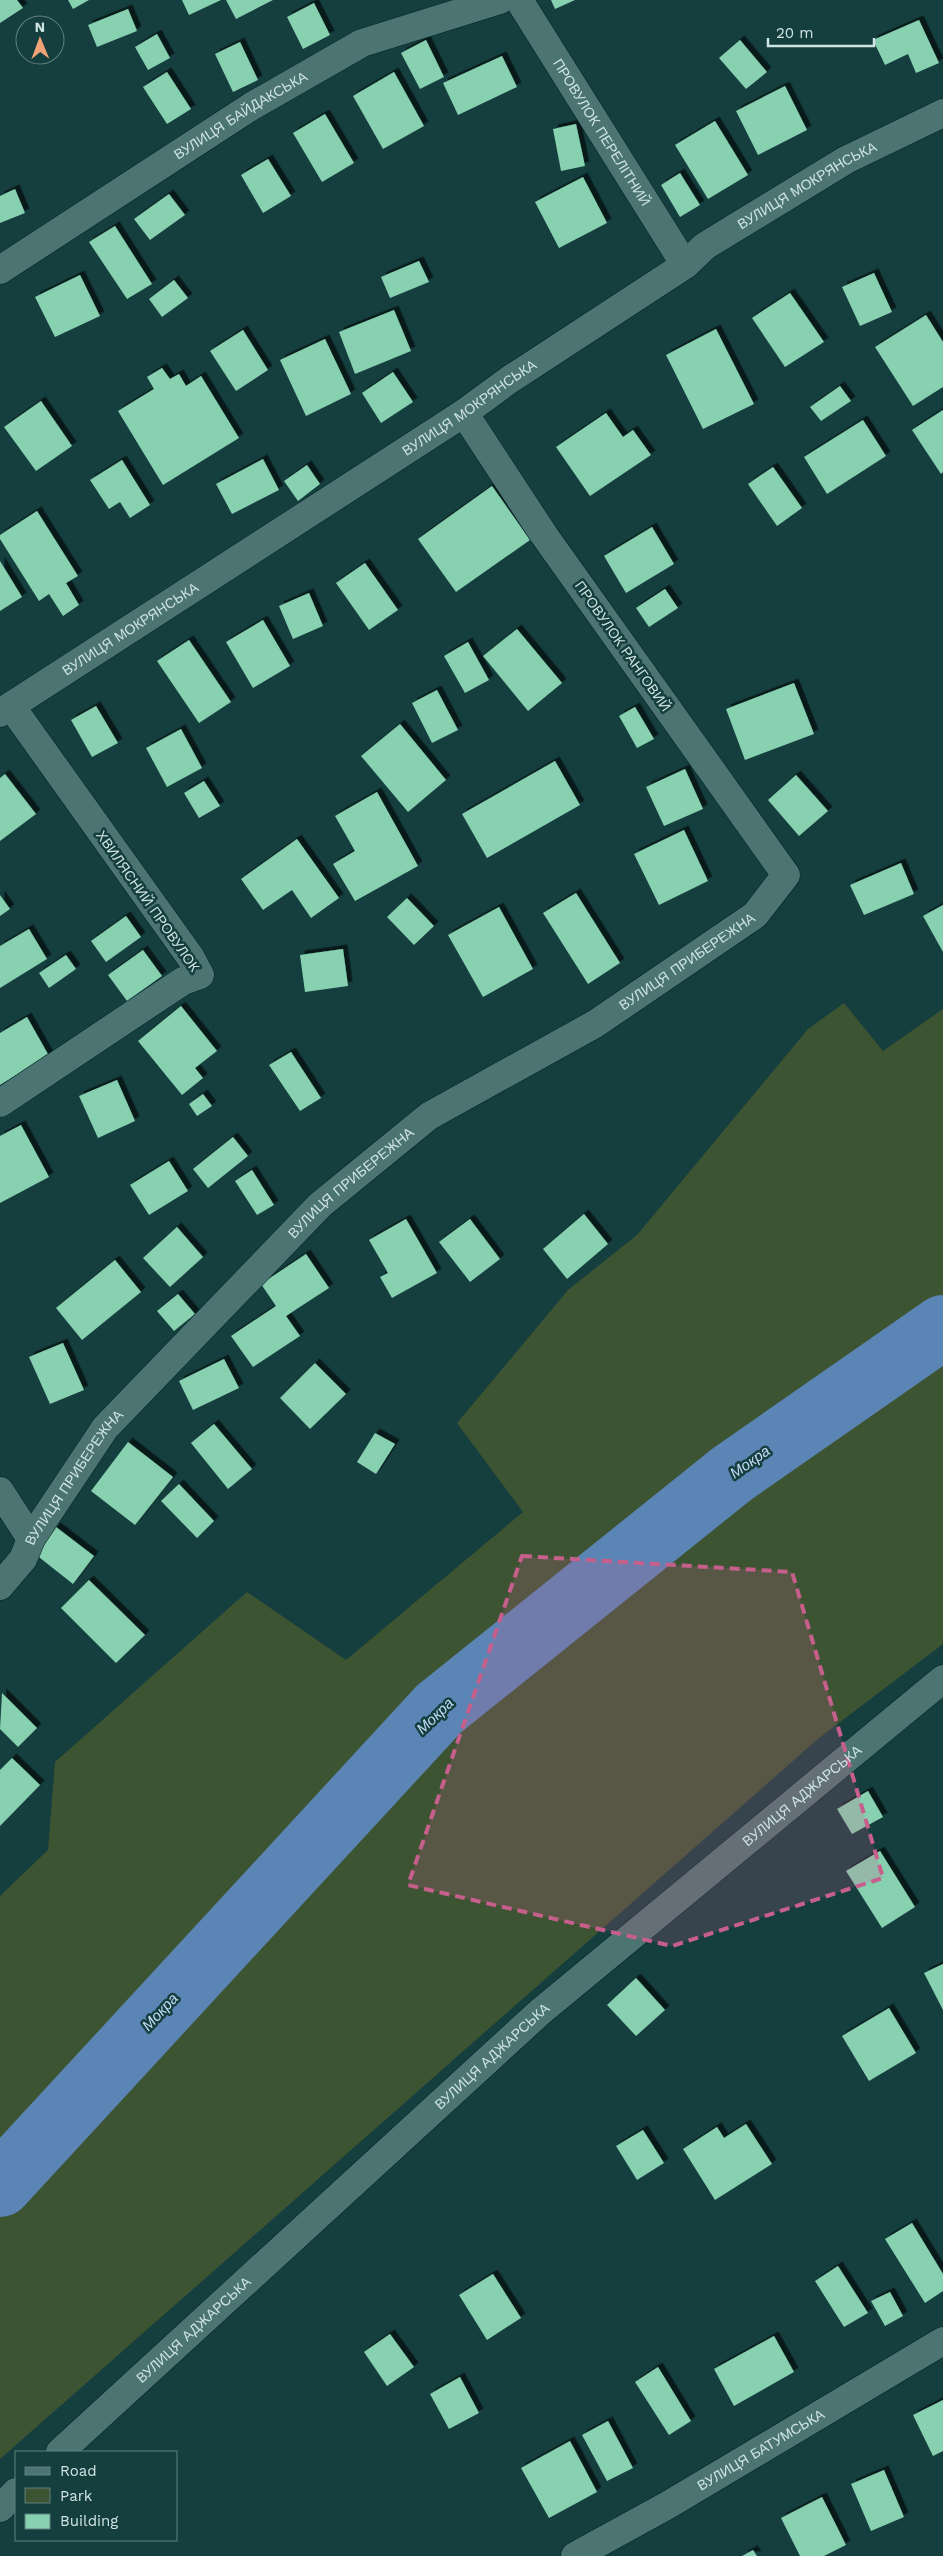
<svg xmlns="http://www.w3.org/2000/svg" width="943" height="2556" viewBox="0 0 943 2556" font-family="'Work Sans',sans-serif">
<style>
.green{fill:#3d5433}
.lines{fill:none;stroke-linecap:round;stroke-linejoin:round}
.river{stroke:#5b85b4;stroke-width:64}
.building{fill:#87d0b0;filter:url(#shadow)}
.minor-casing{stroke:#042323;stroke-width:29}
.minor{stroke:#4b7473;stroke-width:28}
.marked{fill:#c65f8b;fill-opacity:0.2;stroke:#c65f8b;stroke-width:4;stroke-dasharray:10 6;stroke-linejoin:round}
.labels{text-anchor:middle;stroke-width:5;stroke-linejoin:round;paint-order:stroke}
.street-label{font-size:14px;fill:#cee4e3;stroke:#153e3e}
.water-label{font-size:15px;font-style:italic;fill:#c5ddf9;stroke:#153e3e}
</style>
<defs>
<filter id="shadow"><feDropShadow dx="4.5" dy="-4.5" stdDeviation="0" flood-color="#0009"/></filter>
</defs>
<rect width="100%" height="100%" fill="#153e3e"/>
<!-- green -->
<polygon class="green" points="844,1003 883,1051 943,1009 943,1644 819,1738 0,2459 0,1896 48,1850 55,1762 247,1592 346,1660 523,1512 457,1423 568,1290 637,1235 808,1029"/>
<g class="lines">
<!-- river -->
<polyline class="river" points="0,2185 439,1709 732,1474 943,1327"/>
</g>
<!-- building -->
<g class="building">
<polygon points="0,0 17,0 23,8 0,23"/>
<polygon points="68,0 89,0 73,9"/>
<polygon points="182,0 221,0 189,15"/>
<polygon points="226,0 273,0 236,19"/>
<polygon points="551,0 575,0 555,9"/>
<polygon points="314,3 330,35 303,49 287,17"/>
<polygon points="128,9 137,31 97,47 88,25"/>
<polygon points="919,20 939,63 916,73 908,54 885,65 873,40"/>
<polygon points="157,34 170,58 148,70 135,47"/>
<polygon points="426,40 444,77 420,89 401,53"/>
<polygon points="740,40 767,72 746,89 719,58"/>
<polygon points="240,42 258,80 233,92 215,54"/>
<polygon points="502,56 517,87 458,115 443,83"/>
<polygon points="167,72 191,109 167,124 143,87"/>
<polygon points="394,72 424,126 383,149 353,96"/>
<polygon points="785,86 807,130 758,155 736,111"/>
<polygon points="325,114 354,163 322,182 293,133"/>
<polygon points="715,121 748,175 708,199 675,145"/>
<polygon points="576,124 585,166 561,171 553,129"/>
<polygon points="268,159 291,196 263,213 241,175"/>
<polygon points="680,173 700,205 680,217 661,185"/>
<polygon points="583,177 607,223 559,248 535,202"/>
<polygon points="15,189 25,213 0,223 0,196"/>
<polygon points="169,194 185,215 150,240 134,219"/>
<polygon points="115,226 152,284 127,299 89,242"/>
<polygon points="419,261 429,282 390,298 381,277"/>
<polygon points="874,273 892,312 860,326 842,287"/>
<polygon points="80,275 100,316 55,337 35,297"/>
<polygon points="174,280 188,298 162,317 149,299"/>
<polygon points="790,293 824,342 785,367 752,318"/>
<polygon points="394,310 411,351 355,374 339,332"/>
<polygon points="926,315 943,342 943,387 913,406 875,347"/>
<polygon points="716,329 754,404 703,429 666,355"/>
<polygon points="243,330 268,370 236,391 210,351"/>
<polygon points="325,339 351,394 306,416 280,360"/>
<polygon points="162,368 170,379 179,374 186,386 201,376 239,438 163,485 118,411 154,389 147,377"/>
<polygon points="393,372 413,402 381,423 362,393"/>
<polygon points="840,386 851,401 821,421 810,407"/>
<polygon points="41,401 72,446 36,471 4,427"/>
<polygon points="943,410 943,472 941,474 912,430"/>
<polygon points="606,413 623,437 633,430 651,455 590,496 556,447"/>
<polygon points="863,420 886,456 827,494 804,457"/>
<polygon points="263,459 279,490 232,514 216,484"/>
<polygon points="122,460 150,505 130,518 120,502 109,509 90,480"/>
<polygon points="307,465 320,484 298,501 284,481"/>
<polygon points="773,467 802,508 777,526 748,484"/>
<polygon points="492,486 530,540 456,592 418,539"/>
<polygon points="37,511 78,576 66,583 79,605 63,616 49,594 39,601 0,539 0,535"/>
<polygon points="652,527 674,564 626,593 604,556"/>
<polygon points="0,561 22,597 0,611"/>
<polygon points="365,563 398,610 369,630 336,583"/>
<polygon points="665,589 678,608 649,627 636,608"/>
<polygon points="309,593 323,626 293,639 279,606"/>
<polygon points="263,620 290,666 253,688 226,642"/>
<polygon points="517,629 562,683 528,711 483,656"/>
<polygon points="189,640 231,702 199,723 157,661"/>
<polygon points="468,642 489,680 465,693 444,656"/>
<polygon points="794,683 814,734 745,760 726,709"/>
<polygon points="437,690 458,730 432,743 412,703"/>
<polygon points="96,706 118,743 92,757 71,720"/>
<polygon points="635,707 654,739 637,748 619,716"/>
<polygon points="400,724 446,780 408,812 361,756"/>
<polygon points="181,729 202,768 167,787 146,748"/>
<polygon points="555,761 580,805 487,858 462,814"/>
<polygon points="685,769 703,809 664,826 646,787"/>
<polygon points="5,774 36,814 0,841 0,778"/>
<polygon points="796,775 828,811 799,836 768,800"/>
<polygon points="204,781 220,806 199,818 184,793"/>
<polygon points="377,792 418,866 355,901 333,864 355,851 335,816"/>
<polygon points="684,830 708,881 659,905 634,854"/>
<polygon points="297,839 339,898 311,918 292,890 263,910 241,879"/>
<polygon points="901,863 914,894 864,915 850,885"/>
<polygon points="576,893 620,963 588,984 543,913"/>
<polygon points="0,895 10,909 0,916"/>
<polygon points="407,898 434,926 414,945 387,917"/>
<polygon points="943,905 943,952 923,916"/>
<polygon points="499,907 533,969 483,997 448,935"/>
<polygon points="126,916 141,937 106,962 91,941"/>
<polygon points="29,929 47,959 0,988 0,946"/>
<polygon points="343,949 348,986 305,992 300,955"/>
<polygon points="143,950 162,976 127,1001 108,975"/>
<polygon points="66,955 76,969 49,988 39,973"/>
<polygon points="181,1006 217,1051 195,1068 203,1078 182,1095 138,1041"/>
<polygon points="27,1017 49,1056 0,1085 0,1033"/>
<polygon points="291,1052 321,1098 300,1111 269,1065"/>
<polygon points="117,1080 135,1121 98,1138 79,1096"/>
<polygon points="203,1094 212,1106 197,1116 189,1104"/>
<polygon points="21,1125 49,1177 0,1203 0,1136"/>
<polygon points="233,1137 248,1156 208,1188 193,1169"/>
<polygon points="169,1161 188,1191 149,1215 130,1185"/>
<polygon points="252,1170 274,1205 257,1215 235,1181"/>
<polygon points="584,1214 608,1244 567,1279 543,1249"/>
<polygon points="406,1219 437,1273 392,1298 380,1277 388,1273 369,1240"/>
<polygon points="470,1219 500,1259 470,1282 439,1242"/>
<polygon points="177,1227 203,1257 170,1287 143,1258"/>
<polygon points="306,1254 329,1288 286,1316 300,1336 253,1367 231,1336 276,1306 261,1284"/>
<polygon points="115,1260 141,1292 82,1340 56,1308"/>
<polygon points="178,1294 195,1314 174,1331 157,1311"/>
<polygon points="63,1343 84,1390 50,1404 29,1357"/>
<polygon points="224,1359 239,1388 193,1410 179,1381"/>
<polygon points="315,1363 346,1394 310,1429 280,1398"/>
<polygon points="214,1424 252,1469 228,1489 191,1443"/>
<polygon points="375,1433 395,1444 376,1474 357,1462"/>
<polygon points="128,1442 173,1477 135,1525 91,1491"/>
<polygon points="179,1484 214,1521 197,1538 161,1501"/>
<polygon points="56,1527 94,1556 73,1584 35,1554"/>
<polygon points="89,1580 145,1635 116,1663 61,1608"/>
<polygon points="2,1693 37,1728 18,1747 0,1729"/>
<polygon points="12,1758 40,1785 0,1826 0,1770"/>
<polygon points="868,1791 883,1817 852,1834 837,1809"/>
<polygon points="880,1851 915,1907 882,1928 846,1871"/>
<polygon points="943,1964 943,2010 924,1973"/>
<polygon points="636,1978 665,2010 636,2036 607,2005"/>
<polygon points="889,2008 916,2053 869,2081 842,2036"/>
<polygon points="746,2124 772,2164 715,2200 683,2149 717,2127 724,2138"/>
<polygon points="643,2130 664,2163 637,2180 616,2146"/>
<polygon points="912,2223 943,2274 943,2291 925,2303 885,2239"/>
<polygon points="838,2266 868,2313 844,2327 815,2281"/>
<polygon points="493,2274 521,2318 487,2340 459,2295"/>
<polygon points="890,2292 903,2316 885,2326 871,2301"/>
<polygon points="390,2334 414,2367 387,2386 364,2352"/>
<polygon points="774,2336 794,2372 734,2406 714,2369"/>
<polygon points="658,2367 691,2421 669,2435 635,2382"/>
<polygon points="460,2377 479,2413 449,2429 430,2394"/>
<polygon points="943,2400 943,2451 933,2456 913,2415"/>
<polygon points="608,2421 633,2468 607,2481 582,2435"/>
<polygon points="570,2441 597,2492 549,2518 521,2468"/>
<polygon points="884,2470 904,2517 871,2531 851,2484"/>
<polygon points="822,2497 846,2545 824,2556 800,2556 781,2518"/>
<polygon points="753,2550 757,2556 742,2556"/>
</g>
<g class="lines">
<!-- minor casing -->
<g class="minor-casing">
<g id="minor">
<path id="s1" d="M519,0L685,265"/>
<path id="s2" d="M0,270L252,106L362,43L500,0"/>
<path id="s3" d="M0,713L464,413L509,380L685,265L705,246L846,160L943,113"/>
<polyline points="0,1103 183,981 200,975 191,958 11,706"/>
<polyline points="0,1491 31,1539"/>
<path id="s4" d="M0,1586L23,1559L31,1539L105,1428L320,1205L429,1116L595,1024L755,915L786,875L544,535L464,413"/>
<path id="s5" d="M60,2452L540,2012L943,1679"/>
<polyline points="0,2508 16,2492"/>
<path id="s6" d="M575,2556L668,2505L943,2341"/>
</g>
</g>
<!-- minor -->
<use href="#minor" class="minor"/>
</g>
<!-- marked area -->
<path class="marked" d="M522,1556L792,1572L883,1878L672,1946L408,1885Z"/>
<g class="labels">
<!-- street labels -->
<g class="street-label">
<text dy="5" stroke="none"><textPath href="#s2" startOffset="286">ВУЛИЦЯ БАЙДАКСЬКА</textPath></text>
<text dy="5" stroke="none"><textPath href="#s1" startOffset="156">ПРОВУЛОК ПЕРЕЛІТНИЙ</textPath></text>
<text dy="5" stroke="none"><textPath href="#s3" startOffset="965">ВУЛИЦЯ МОКРЯНСЬКА</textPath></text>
<text dy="5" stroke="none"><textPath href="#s3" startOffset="560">ВУЛИЦЯ МОКРЯНСЬКА</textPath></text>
<text dy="5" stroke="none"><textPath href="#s3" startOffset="155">ВУЛИЦЯ МОКРЯНСЬКА</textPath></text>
<text transform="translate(623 646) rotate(55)" y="5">ПРОВУЛОК РАНГОВИЙ</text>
<text transform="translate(148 901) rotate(55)" y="5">ХВИЛЯСНИЙ ПРОВУЛОК</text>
<text dy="5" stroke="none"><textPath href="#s4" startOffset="942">ВУЛИЦЯ ПРИБЕРЕЖНА</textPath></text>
<text dy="5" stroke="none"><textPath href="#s4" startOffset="538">ВУЛИЦЯ ПРИБЕРЕЖНА</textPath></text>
<text dy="5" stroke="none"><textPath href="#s4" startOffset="132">ВУЛИЦЯ ПРИБЕРЕЖНА</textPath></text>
<text dy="5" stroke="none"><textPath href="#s5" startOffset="991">ВУЛИЦЯ АДЖАРСЬКА</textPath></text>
<text dy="5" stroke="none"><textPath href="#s5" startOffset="586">ВУЛИЦЯ АДЖАРСЬКА</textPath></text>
<text dy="5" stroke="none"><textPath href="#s5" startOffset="181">ВУЛИЦЯ АДЖАРСЬКА</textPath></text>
<text dy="5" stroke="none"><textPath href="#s6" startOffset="214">ВУЛИЦЯ БАТУМСЬКА</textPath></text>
</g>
<!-- water labels -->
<g class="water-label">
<text transform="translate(750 1462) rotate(-35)" y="5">Мокра</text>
<text transform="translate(435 1716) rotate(-44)" y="5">Мокра</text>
<text transform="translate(160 2012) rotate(-47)" y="5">Мокра</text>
</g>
</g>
<!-- legend -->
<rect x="15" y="2451" width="162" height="90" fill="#153e3e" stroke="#5f8080"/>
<rect x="25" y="2467" width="25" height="8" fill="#4b7473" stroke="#5f8080"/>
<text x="60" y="2476" font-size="15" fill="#cee4e3">Road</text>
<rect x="25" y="2488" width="25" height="15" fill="#3d5433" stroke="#5f8080"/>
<text x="60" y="2501" font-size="15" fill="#cee4e3">Park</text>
<rect x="25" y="2514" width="25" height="15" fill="#87d0b0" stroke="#5f8080"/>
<text x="60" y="2526" font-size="15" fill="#cee4e3">Building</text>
<!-- north arrow -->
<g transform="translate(40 40) rotate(359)"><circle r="24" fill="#153e3e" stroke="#5f8080"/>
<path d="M0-4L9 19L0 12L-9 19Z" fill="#efa377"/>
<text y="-8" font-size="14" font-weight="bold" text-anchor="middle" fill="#cee4e3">N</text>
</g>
<!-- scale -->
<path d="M768 38v8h106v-8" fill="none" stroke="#cee4e3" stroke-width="2.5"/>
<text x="776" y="38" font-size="15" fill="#cee4e3" stroke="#153e3e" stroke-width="4" paint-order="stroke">20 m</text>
</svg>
